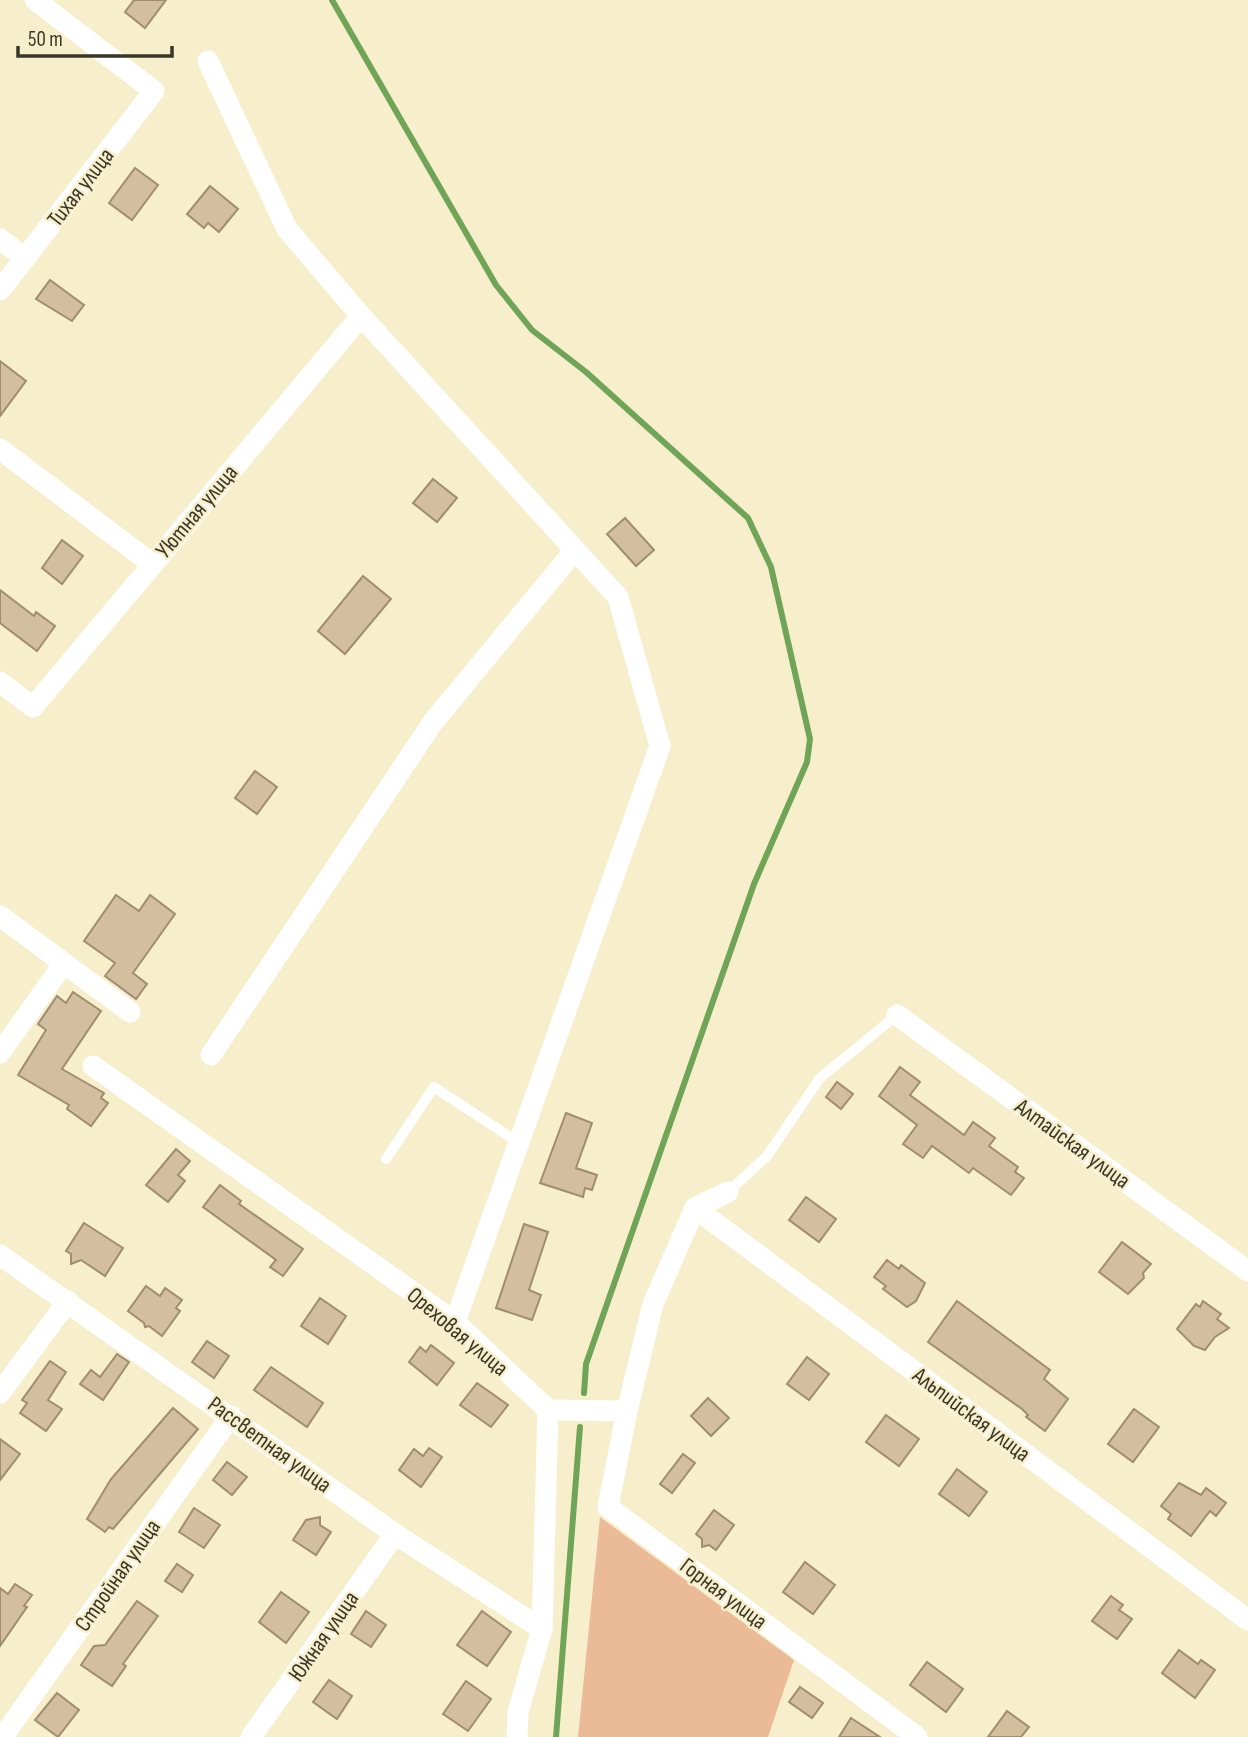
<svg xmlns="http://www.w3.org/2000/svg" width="1248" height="1737" viewBox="0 0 1248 1737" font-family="'Sofia Sans Condensed',sans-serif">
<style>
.green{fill:#eabb96}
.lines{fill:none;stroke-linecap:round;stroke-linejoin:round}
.stream{stroke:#70a456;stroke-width:6}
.building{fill:#d3bfa0;stroke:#a08d70;stroke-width:2}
.service{stroke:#fff;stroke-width:10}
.minor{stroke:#fff;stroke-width:21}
.labels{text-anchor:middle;stroke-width:5;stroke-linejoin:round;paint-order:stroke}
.street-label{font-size:23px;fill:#393628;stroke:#f7efcc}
</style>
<rect width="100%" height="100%" fill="#f7efcc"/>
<!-- green -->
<polygon class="green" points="600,1517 794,1660 768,1737 578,1737"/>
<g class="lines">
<!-- stream -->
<g class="stream">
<polyline points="332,0 496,285 532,330 586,372 748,518 771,567 810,739 807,762 754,884 586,1364 584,1393"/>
<polyline points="556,1737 580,1427"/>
</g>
</g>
<!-- building -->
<g class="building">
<polygon points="134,0 166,0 145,28 125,12"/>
<polygon points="135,168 158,185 132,220 109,203"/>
<polygon points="210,186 238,209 219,232 208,223 204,228 187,214"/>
<polygon points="50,280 84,305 72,321 36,299"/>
<polygon points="0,361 26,381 0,416"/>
<polygon points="433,479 457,498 437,522 413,503"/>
<polygon points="625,518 654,550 636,566 607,534"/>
<polygon points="62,540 83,556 62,584 42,568"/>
<polygon points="363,576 391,599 345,654 318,631"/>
<polygon points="0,590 34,616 36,612 55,626 37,651 0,623"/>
<polygon points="255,771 277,787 257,814 235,798"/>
<polygon points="116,895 139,911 150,895 175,914 133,973 147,984 136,999 105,976 115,963 84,941"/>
<polygon points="73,992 101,1011 62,1069 104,1093 101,1098 108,1103 91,1126 67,1109 69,1105 18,1075 46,1030 38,1024 57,996 66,1003"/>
<polygon points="900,1067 920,1082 910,1095 964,1135 973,1122 995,1138 989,1146 1018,1167 1015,1172 1024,1178 1011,1195 973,1168 969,1173 932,1146 923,1158 903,1144 917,1125 879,1096"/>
<polygon points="837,1082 853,1094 841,1109 826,1097"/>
<polygon points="566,1113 592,1123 576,1168 597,1175 592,1190 585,1188 583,1197 540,1183"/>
<polygon points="176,1149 190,1161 178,1175 185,1181 168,1202 146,1185"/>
<polygon points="220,1185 241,1201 239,1204 303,1249 283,1276 270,1267 276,1260 203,1207"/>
<polygon points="806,1197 836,1219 819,1242 789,1220"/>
<polygon points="84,1223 123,1248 105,1276 81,1260 71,1264 71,1254 66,1251"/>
<polygon points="524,1224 548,1232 529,1290 541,1295 532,1320 496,1308"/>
<polygon points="1122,1242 1151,1264 1143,1273 1144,1278 1128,1294 1099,1272"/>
<polygon points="887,1260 899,1269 901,1265 925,1283 916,1301 907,1307 883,1289 886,1286 874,1277"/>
<polygon points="146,1286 160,1296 165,1288 182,1300 176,1308 180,1311 162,1336 149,1326 145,1327 144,1323 128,1311"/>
<polygon points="320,1298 346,1316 328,1344 301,1326"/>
<polygon points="957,1301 1050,1370 1044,1379 1068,1399 1045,1431 1026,1417 1028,1415 1022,1409 928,1342"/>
<polygon points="1203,1301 1221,1314 1217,1319 1229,1328 1215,1337 1205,1350 1194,1346 1177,1329 1196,1304 1200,1307"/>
<polygon points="207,1341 229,1356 214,1378 192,1362"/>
<polygon points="431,1345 454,1363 437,1385 409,1362 420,1347 426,1352"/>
<polygon points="117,1354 129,1362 103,1400 80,1384 91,1370 100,1377"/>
<polygon points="807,1357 829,1374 809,1400 787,1384"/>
<polygon points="50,1361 66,1372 48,1400 62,1409 46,1431 20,1413 27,1403 22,1400"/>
<polygon points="271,1367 323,1403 307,1427 254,1390"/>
<polygon points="477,1383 508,1405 491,1427 460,1405"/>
<polygon points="708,1398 729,1418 711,1436 691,1416"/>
<polygon points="173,1408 198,1429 113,1529 109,1527 105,1532 87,1519 111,1479"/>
<polygon points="1134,1409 1159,1427 1133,1462 1108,1444"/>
<polygon points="886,1415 919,1439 899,1466 866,1442"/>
<polygon points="0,1439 20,1454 0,1480"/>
<polygon points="429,1448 442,1457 421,1487 399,1470 414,1449 423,1456"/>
<polygon points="683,1454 695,1463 672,1493 660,1484"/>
<polygon points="227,1462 247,1477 232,1495 213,1480"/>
<polygon points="957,1469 987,1492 969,1516 939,1494"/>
<polygon points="1179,1483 1201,1495 1206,1488 1226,1503 1216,1516 1210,1511 1191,1536 1168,1519 1171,1514 1161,1506"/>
<polygon points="194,1508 220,1525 204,1548 179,1532"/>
<polygon points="714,1510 734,1525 716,1550 709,1545 702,1547 702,1539 696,1534"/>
<polygon points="320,1517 320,1525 331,1532 316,1555 293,1540 306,1520"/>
<polygon points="805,1562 835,1585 813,1614 783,1592"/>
<polygon points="177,1564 193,1575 182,1592 165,1581"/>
<polygon points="15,1584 32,1595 24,1606 27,1607 0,1646 0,1588 8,1594"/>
<polygon points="281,1592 309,1612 286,1643 259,1622"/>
<polygon points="1111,1596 1123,1605 1119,1610 1132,1619 1117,1639 1092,1621"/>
<polygon points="137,1601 158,1616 123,1664 126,1666 112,1686 81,1665 94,1646 105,1645"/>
<polygon points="366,1611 386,1625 371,1647 351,1634"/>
<polygon points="482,1611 511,1632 487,1666 457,1645"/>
<polygon points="1179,1650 1198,1664 1201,1660 1215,1670 1195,1698 1162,1673"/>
<polygon points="927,1662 963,1689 946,1712 910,1685"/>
<polygon points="329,1680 352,1696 337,1719 313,1702"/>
<polygon points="466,1681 491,1699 468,1731 443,1714"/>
<polygon points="800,1687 823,1703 812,1718 789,1702"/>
<polygon points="57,1693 79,1710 58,1737 35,1720"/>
<polygon points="1007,1711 1029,1727 1021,1737 988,1737"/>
<polygon points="851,1718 880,1737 839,1737"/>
</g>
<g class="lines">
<!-- service -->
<g class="service">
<polyline points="386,1159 434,1087 519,1143"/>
<polyline points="728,1192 767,1156 820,1078 897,1015"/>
</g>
<!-- minor -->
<g class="minor">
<polyline points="208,61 287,229 361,316 618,597 660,746 455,1322"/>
<polyline points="0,239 25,258 154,91 35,0"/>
<polyline points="0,290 25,258"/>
<polyline points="0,449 151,563"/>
<polyline points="0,682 33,707 361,316"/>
<polyline points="0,916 130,1012"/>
<polyline points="897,1015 1248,1271"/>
<polyline points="0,1053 64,963"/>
<polyline points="211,1055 433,722 575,550"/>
<polyline points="93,1066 455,1322 548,1410 542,1629 518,1712 517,1737"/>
<polyline points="695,1208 1248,1620"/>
<polyline points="0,1255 395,1534 542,1629"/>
<polyline points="0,1393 68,1301"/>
<polyline points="548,1410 627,1411 653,1304 695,1208 728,1192"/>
<polyline points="627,1411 608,1507 917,1737"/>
<polyline points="4,1735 231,1416"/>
<polyline points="251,1737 395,1534"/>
</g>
</g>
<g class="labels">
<!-- street labels -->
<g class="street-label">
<text transform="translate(80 187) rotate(-52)" y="8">Тихая улица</text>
<text transform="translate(196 511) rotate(-50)" y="8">Уютная улица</text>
<text transform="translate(1073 1143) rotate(36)" y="8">Алтайская улица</text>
<text transform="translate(458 1331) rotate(40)" y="8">Ореховая улица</text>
<text transform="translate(972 1414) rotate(37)" y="8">Альпийская улица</text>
<text transform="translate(270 1444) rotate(36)" y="8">Рассветная улица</text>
<text transform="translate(117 1575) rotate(-55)" y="8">Стройная улица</text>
<text transform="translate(724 1593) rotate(37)" y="8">Горная улица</text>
<text transform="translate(323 1636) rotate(-55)" y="8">Южная улица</text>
</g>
</g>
<!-- scale -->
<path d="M18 46v10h154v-10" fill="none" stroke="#393628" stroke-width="3.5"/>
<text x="28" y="46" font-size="21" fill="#393628" stroke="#f7efcc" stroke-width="5" paint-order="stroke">50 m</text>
</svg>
